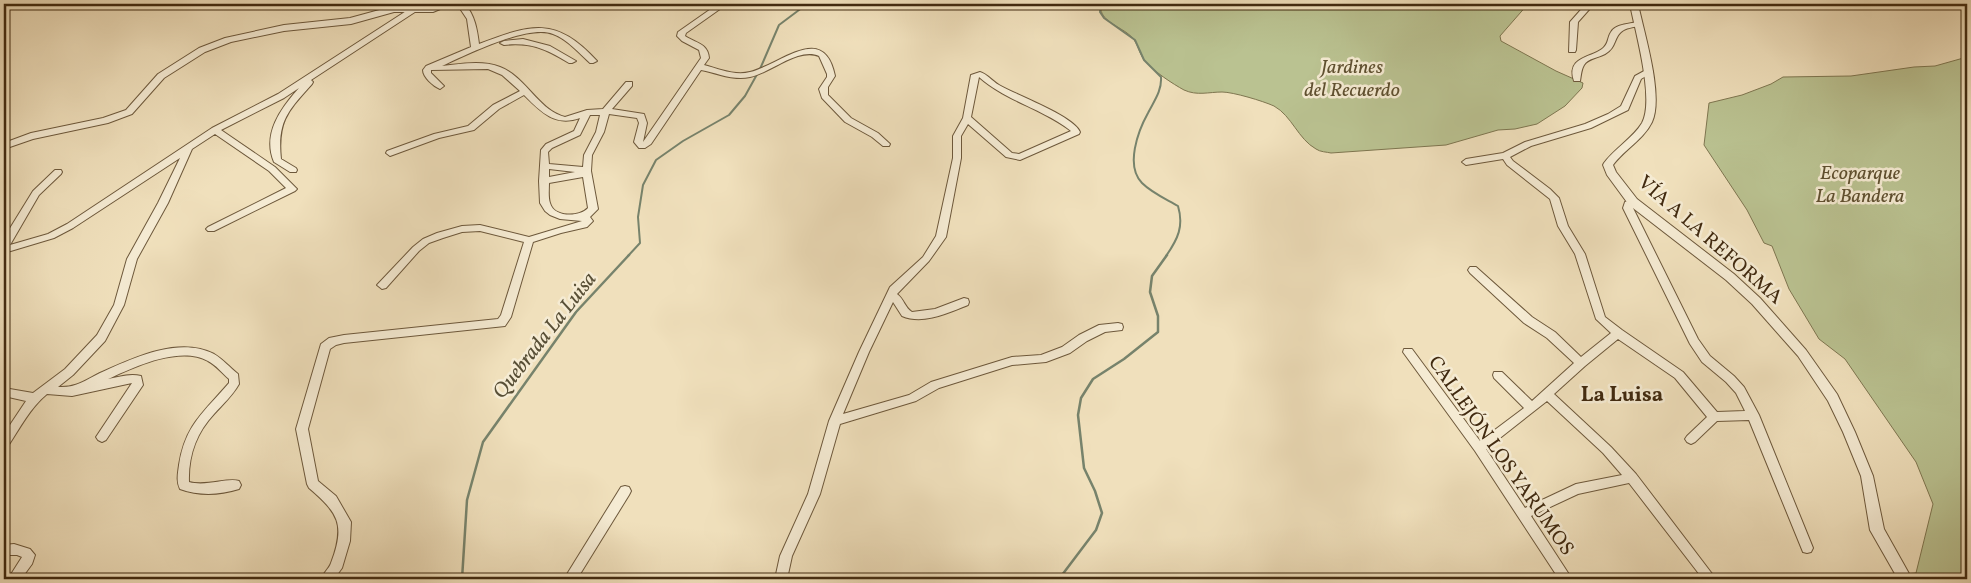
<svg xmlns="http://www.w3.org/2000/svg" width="1971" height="583" viewBox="0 0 1971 583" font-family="Vollkorn,serif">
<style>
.green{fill:#bac291;stroke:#7e7650}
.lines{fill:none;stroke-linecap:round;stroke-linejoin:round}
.stream-far1{stroke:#77836c;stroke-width:2}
.stream{stroke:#77836c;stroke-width:2.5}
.minor-casing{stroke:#6d583b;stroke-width:2}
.tertiary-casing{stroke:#6d583b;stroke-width:2}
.minor{fill:#f5ebd3;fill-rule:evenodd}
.tertiary{fill:#f5ebd3;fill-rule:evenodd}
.labels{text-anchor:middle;stroke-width:5;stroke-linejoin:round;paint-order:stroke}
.park-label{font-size:20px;font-style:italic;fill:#5f5030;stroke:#f5ebd3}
.street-label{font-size:20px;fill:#412a10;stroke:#f5ebd3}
.water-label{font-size:21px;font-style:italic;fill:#584f36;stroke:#f5ebd3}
.neighbourhood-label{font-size:21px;font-weight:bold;fill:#412a10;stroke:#f5ebd3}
</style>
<rect width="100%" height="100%" fill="#f0e0bc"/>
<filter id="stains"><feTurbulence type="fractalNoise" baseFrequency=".004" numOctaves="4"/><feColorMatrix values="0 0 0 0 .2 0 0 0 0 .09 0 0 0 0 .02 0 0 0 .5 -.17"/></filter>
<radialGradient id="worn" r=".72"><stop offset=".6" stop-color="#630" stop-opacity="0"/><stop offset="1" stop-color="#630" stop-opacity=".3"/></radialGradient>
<!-- green -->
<g class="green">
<path d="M1101,4H1528L1500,36L1501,41L1556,71L1583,83L1582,88L1565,106L1537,124L1515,129L1498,130L1446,145L1331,153C1327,152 1320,152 1316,149C1298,139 1292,116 1274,106C1263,101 1233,92 1222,92C1209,92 1197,96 1184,90C1173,84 1153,71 1145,61C1137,51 1139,41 1127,33C1116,25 1098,19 1101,4Z"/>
<polygon points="1967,57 1967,579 1905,579 1903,574 1916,573 1933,504 1916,462 1845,359 1819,339 1789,289 1772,246 1764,243 1747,210 1704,145 1709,103 1742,95 1771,84 1783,77 1851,76 1914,67 1935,66"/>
</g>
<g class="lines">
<!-- stream-far1 -->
<g class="stream-far1">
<path d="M1101,4L1100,12L1104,18L1135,40L1144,60L1161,77C1162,91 1154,101 1148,113C1138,131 1125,166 1142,183C1152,193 1166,199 1178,206C1184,226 1178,239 1166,256"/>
<polyline points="628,256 640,243 638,217 643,185 656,160 683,141 729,115 745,96 760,69 779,25 807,4"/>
</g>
<!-- stream -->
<g class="stream">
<polyline points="462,579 467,500 483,442 576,312 629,255"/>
<polyline points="1059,579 1096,530 1102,513 1095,491 1084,468 1078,415 1081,398 1093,379 1124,359 1158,332 1158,316 1150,292 1152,276 1167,255"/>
</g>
<!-- minor casing -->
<g class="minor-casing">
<g id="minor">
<path d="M457,4H465C475,16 477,29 479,44C531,24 556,16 597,61L593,63H590C579,53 567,39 553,34C528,24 466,55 442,66C461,64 482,60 500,67C526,77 538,110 565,117L587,110L603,109L626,82H632V86L612,109L644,114L647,123L643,142L701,58L699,50L682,41L677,36L678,32L718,4H727L686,33L685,36C695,43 708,43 709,58L704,65C719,69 735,76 750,72C780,65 824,21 835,76L828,87V95L851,118L878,133L890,144L889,146H883L872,137L845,122L822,98L819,89L827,77V74L819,56C798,47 771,73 750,77C734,81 717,73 701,70L651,144L645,148H639L634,142L639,123L637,118L609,114L604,132L592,155L591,171L598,209L590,217L593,221L587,227L561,233L533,242L511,317L505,326L344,343L336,345L330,349L308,429L318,481L336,496L351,522L350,541L342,568L334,579H321C323,573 329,569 331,563C346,524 338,513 309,488L307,484L296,429L321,344L329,338L344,335L498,319L501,315L524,242L480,231L462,232L443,238L429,243L419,251L386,288L382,289L377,285L413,247L423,239L437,233L462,226L480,225L529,237L582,221L560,219L550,215L545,211L540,203L539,181L541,150L546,144L574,131L580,118C555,127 541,112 524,95L499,109L474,130L439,138L390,156L386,153L387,151L434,134L468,126L493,105L520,91L502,75L488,69L431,70V73L444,86L440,89C433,86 423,77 423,70L426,66L471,47L467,19ZM590,115H600L596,132L584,155L583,167L549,164L548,152L552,148L580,135ZM549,169L575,172L549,177ZM583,177L588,208C580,217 554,218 550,203C548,197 549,189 549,183Z"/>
<polygon points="1586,4 1594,4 1578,22 1576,50 1575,52 1569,52 1570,22"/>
<path d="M414,6H420L421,8L311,80L313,82L312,84C288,111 277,121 281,159L296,168L297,170L296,172H290L274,162C262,134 281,108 299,88L284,98L221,130L275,167L297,189L295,191L214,231H208L206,229L208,227L286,188L269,171L215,134L192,149L168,203L137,259L124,305L105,341L73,375L58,387C76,388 84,381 100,373C133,358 179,336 214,354C223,359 230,368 238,374L239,384C233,395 223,404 214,414C197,432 188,456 189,482C207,487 228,477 239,481L241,485L239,489C220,495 199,496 180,489C176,481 178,473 179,465C185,425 204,412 229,383V379C222,373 216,365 208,361C180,345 134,367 108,379C119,377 130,373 141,376L143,385L106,440L102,442L98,440L96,437L132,383L72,396L47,394C30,408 20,428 8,446L4,448V434L26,401L4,396V388L33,393L65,369L97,335L114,305L127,259L158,203L180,158L73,228L54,238L4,253V238L33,191L55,170H61L62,172L61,174L39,195L10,245L48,234L67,224L212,128L278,94Z"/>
<path d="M1637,22H1640V26C1634,27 1625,28 1621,32C1614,38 1616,48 1605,54C1598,58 1588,58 1584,65C1581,70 1581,76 1580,81H1574C1566,57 1590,58 1602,49C1609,44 1607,38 1611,32C1616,24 1629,24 1637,22Z"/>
<path d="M523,39L550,46L576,61L572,63H569C546,49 531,42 504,45L500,43L504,41Z"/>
<path d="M1646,70H1652L1653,72L1641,79L1628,110L1591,128L1531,146L1510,157L1513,161L1550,189L1559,198L1568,226L1585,254L1605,317L1622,330L1683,372L1717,412L1745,411L1736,393L1726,382L1702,362L1690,344L1623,208L1625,202L1633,199L1636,200L1638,202L1633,206V208L1698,339L1710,356L1734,376L1744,387L1759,415L1813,548L1811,552L1807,553L1803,552L1749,420L1717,421L1695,442L1691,444L1687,442L1685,439L1687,436L1707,417L1675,378L1618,339L1585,366L1554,394L1611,447L1636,474L1716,579H1703L1629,483L1578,494L1531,516L1572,579H1559L1475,451L1403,352L1404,349H1412L1480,441L1524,408L1494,378L1493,375L1494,372H1502L1532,401L1574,363L1547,338L1524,323L1470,273L1468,270L1470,267H1476L1532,317L1555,332L1581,357L1611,333L1596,319L1575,254L1558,226L1550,199L1507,165L1503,159L1466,165L1462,162L1466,159L1503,153L1525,142L1585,124L1608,114L1621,106L1635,76ZM1547,401L1603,453L1622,475L1576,484L1525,508L1486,449Z"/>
<path d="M980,72C987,74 992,81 999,85C1016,95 1074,116 1080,132L1079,134L1020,160L1006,157L968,124L961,136V158L946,237L929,261L897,294C904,299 905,308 912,312L935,309L964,298L968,299L969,302L968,305C948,313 923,325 902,316L893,302L869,352L843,414L909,395L931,382L1012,357L1041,355L1062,347L1079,335L1099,325L1118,323L1122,324L1123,327L1122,330L1105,332L1087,341L1070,353L1046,362L1012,365L939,388L916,401L840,424L820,494L792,556L787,579H775L780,556L808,494L829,421L859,352L890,287L923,257L936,236L953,158V136L963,118L971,75ZM979,77C1006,101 1043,109 1071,131L1019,154L1012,153L971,117Z"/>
<polygon points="625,486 629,487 631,491 629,495 577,579 564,579 621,487"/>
<polygon points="14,544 30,549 35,555 32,564 21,579 8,579 22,557 17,555 4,555 4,545"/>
</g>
</g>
<!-- tertiary casing -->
<g class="tertiary-casing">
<g id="tertiary">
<polygon points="440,4 452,4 433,12 394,12 351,24 284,31 231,42 205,52 164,78 132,114 108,123 33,139 4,149 4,143 31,133 103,118 126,110 158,74 199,48 225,38 284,25 350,18 394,6 432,6"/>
<path d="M1630,4H1638C1644,33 1664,96 1652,122C1644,139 1624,150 1613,165L1616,172L1637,199L1734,274L1760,298L1806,350L1837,394L1855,432L1873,476L1884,529L1912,579H1898L1870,530L1861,476L1843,432L1828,401L1798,356L1752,304L1726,280L1629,205L1607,175L1603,165L1604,163C1615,148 1633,138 1642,123C1655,99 1635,31 1630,4Z"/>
</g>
</g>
<!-- minor -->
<use href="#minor" class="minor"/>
<!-- tertiary -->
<use href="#tertiary" class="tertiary"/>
</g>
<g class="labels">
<!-- park labels -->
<g class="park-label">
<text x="1352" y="73">Jardines<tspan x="1352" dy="23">del Recuerdo</tspan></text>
<text x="1860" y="179">Ecoparque<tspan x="1860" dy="23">La Bandera</tspan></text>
</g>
<!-- street labels -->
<g class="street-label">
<text transform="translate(1711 239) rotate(41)" y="7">VÍA A LA REFORMA</text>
<text transform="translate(1502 455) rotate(55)" y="7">CALLEJÓN LOS YARUMOS</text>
</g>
<!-- water labels -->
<g class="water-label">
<text transform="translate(544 335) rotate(-52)" y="7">Quebrada La Luisa</text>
</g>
<!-- neighbourhood labels -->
<g class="neighbourhood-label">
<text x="1622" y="401">La Luisa</text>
</g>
</g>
<!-- margin -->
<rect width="1971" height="583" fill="none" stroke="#f0e0bc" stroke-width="20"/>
<rect x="5" y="5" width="1961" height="573" fill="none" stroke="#412a10" stroke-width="2.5"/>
<rect x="10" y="10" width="1951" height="563" fill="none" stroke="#412a10"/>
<rect width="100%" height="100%" filter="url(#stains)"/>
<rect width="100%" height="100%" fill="url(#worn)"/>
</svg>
